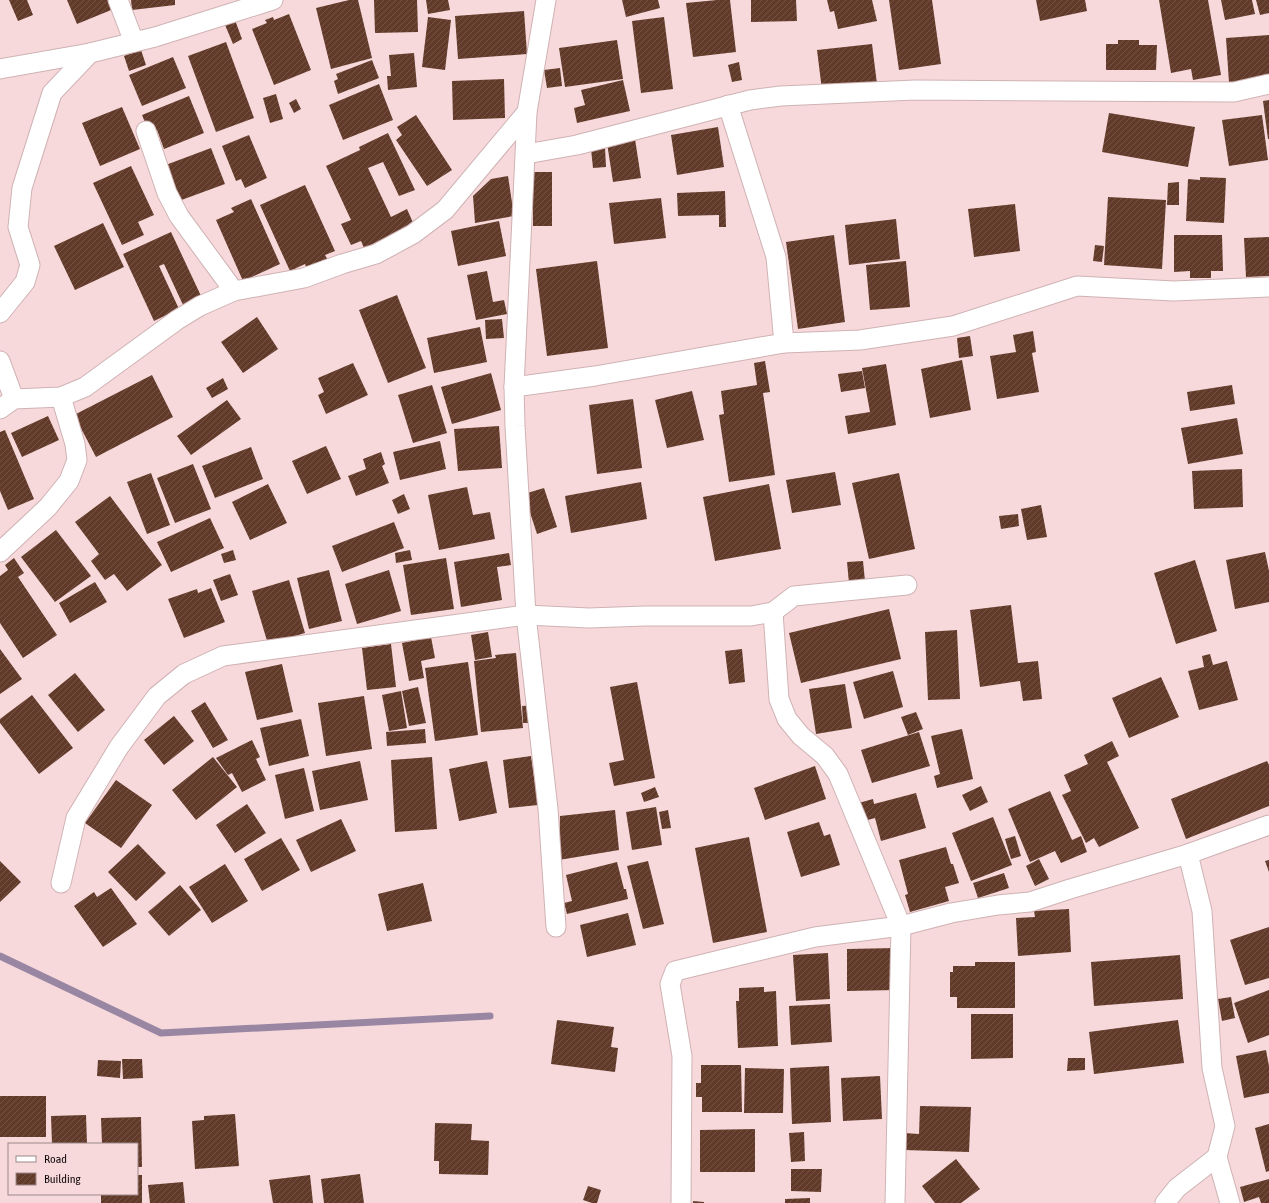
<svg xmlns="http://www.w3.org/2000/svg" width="1269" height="1203" viewBox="0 0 1269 1203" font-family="'Asap Condensed',sans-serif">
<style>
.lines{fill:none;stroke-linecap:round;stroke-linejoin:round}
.stream{stroke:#9986a3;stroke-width:7}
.building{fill:url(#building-hatch)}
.street-casing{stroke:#cfb2b4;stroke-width:21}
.street{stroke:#fff;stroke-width:19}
</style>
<defs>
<pattern id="building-hatch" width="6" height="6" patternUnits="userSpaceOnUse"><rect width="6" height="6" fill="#613a29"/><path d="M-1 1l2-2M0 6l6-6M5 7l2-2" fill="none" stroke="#725345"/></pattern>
</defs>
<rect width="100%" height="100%" fill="#f7d9db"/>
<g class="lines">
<!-- stream -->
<polyline class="stream" points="0,956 161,1033 490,1016"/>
</g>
<!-- building -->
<g class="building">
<polygon points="9,0 27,0 33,15 18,21"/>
<polygon points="67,0 113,0 116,8 77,24"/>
<polygon points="131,0 175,0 175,5 132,10"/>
<polygon points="349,0 358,0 372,58 331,69 316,8"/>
<polygon points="374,0 417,0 418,32 375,33"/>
<polygon points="426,0 448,0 450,10 428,14"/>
<polygon points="622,0 658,0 660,8 626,17"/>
<polygon points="717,0 730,0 736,52 693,57 686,3"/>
<polygon points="751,0 796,0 797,21 751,22"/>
<polygon points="827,0 872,0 877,21 838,29 834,11 830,12"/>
<polygon points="889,0 932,0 941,64 899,70"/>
<polygon points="1036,0 1085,0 1087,11 1040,21"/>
<polygon points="1159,0 1208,0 1221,75 1193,80 1191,69 1171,73"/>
<polygon points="1221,0 1252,0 1255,14 1225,20"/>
<polygon points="1256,0 1269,0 1269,13 1260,15"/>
<polygon points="524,11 527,54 458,59 455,16"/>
<polygon points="289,14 311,70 274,85 252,29 267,23 265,20 273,17 274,20"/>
<polygon points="428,17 451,20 445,70 422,67"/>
<polygon points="664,17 673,89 641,93 632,21"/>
<polygon points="223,20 235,20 242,39 233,44"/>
<polygon points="1269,35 1269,80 1229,83 1226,38"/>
<polygon points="617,40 623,79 565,87 559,48"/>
<polygon points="1118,40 1139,40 1139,45 1157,45 1156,70 1106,70 1106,44 1118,44"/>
<polygon points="226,42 254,118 216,132 188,56"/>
<polygon points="872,44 877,84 822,90 817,50"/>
<polygon points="141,50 146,65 129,71 124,56"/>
<polygon points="414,53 417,87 388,90 387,76 391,76 389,55"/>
<polygon points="173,57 186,88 142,106 129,75"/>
<polygon points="372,60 379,78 338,94 334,81 338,79 336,74"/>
<polygon points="739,62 742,80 732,82 728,65"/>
<polygon points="560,68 562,86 547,88 544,70"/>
<polygon points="504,79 505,118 453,120 452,81"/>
<polygon points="623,80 630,111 577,123 574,108 585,105 581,90"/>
<polygon points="379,84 393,120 343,140 329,105"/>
<polygon points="276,94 283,119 270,123 263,98"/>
<polygon points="189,96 204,133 164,149 157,130 149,132 142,115"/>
<polygon points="296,99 301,109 294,113 289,103"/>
<polygon points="1269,100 1269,139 1268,139 1263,101"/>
<polygon points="122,107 140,149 100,166 82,123"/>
<polygon points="1109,113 1195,127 1188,167 1102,152"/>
<polygon points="416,115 452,170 427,186 396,140 402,135 397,127"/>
<polygon points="1262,115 1268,160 1229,166 1222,120"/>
<polygon points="718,127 724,167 677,175 671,135"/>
<polygon points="388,133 415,190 399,196 383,162 368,168 391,217 407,209 414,225 364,248 361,241 351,245 341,224 351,220 326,166 360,150 359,147"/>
<polygon points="249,135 267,178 245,188 241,179 236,181 222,146"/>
<polygon points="635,139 641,178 613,182 607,143"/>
<polygon points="211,148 225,184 176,202 163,166"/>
<polygon points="605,148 606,167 593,168 591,149"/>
<polygon points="131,166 154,215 138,222 144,235 122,245 93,183"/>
<rect x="533" y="172" width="19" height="54"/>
<polygon points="508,176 514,216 475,223 473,196 491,179"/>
<polygon points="1200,177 1226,178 1224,223 1186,221 1188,179 1200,180"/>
<polygon points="1179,182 1179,205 1167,205 1168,183"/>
<polygon points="305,185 335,251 325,255 329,262 308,272 305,264 290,271 260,205"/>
<polygon points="725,191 726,227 719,227 719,215 678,216 677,193"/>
<polygon points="1108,197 1166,200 1162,269 1104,265"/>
<polygon points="661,198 666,238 614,244 609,203"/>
<polygon points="251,199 280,264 243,281 216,220 234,212 231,208"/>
<polygon points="1015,204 1020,251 974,257 968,209"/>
<polygon points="896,219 900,259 849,265 845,225"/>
<polygon points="499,221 506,256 458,266 451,231"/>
<polygon points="103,223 124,267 75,290 54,246"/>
<polygon points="171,232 202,298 184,307 164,264 159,266 179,309 154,321 123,254"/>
<polygon points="834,235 845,322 798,329 786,242"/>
<polygon points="1174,235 1222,235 1223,271 1211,271 1211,278 1190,278 1190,271 1174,272"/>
<polygon points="1269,237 1269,276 1246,277 1244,238"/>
<polygon points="1095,245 1104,246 1102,262 1093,261"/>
<polygon points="597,261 608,348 547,356 536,269"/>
<polygon points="906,261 910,307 870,310 866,265"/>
<polygon points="487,271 493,302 504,300 507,314 476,320 467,275"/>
<polygon points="397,295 426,368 388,383 359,310"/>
<polygon points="257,317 278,349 243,373 221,342"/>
<polygon points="502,319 504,338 486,339 485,320"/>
<polygon points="480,327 487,362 434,373 427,338"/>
<polygon points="1033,331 1036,352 1032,353 1039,392 997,399 990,356 1016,352 1013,335"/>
<polygon points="970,336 973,356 959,358 957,338"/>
<polygon points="962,360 971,410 930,418 921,369"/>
<polygon points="765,361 770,392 763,393 775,475 729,482 719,415 724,414 721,391 757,385 754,363"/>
<polygon points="353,363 368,395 326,414 318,395 324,392 318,378"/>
<polygon points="886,364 896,425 848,434 845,416 870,412 862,368"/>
<polygon points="862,371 865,388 841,392 838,374"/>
<polygon points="491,373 501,410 452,424 441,387"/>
<polygon points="152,375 173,417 96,457 74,415"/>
<polygon points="223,378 228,389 212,398 206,388"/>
<polygon points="432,385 447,433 413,443 398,395"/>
<polygon points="1232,385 1235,404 1190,411 1187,392"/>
<polygon points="692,391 704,440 667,448 655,400"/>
<polygon points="633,399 642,468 597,474 589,405"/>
<polygon points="227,400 241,419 191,455 177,436"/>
<polygon points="48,416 59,440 22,457 11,433"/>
<polygon points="1237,418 1243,454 1188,464 1181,428"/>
<polygon points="499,426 502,468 458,471 454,429"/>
<polygon points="5,430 34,499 8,510 0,491 0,432"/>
<polygon points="440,441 446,469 400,480 393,452"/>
<polygon points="326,446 341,479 307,494 292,461"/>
<polygon points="251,447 263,479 215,498 202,466"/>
<polygon points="381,452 385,464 382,466 389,483 356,496 348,476 366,469 363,459"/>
<polygon points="193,464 211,509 175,523 157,478"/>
<polygon points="1242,469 1243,507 1194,509 1192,471"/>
<polygon points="835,472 841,505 792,513 786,480"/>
<polygon points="151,473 170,525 147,534 127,482"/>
<polygon points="899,473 915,549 869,559 852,483"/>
<polygon points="641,482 647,519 571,533 565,496"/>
<polygon points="268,484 287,523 250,540 232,502"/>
<polygon points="769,484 781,549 715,561 703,497"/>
<polygon points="467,487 473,515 490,512 495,539 439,550 428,495"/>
<polygon points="544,488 557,527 537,534 524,494"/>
<polygon points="404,494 410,509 398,514 392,500"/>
<polygon points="110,496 162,565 127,591 114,574 105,580 91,561 99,554 75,522"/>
<polygon points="1041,505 1047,537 1027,540 1021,509"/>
<polygon points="1018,514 1019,526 1001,529 999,516"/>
<polygon points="210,518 224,548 171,572 157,542"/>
<polygon points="394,522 404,548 342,572 332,546"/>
<polygon points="56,530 91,576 55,602 21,557"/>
<polygon points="233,550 236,560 224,563 221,554"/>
<polygon points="410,550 412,560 396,563 395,553"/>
<polygon points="1265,552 1269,571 1269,602 1235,609 1226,560"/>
<polygon points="509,553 511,565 497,567 502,600 461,607 454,562"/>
<polygon points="14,558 24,573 18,577 57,635 23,658 0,623 0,576 8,570 5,565"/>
<polygon points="446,558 454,609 411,615 403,565"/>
<polygon points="1195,560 1217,631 1176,644 1154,573"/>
<polygon points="863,561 865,581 849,583 847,562"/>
<polygon points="329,570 342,621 309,629 297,578"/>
<polygon points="389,570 401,611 357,624 345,584"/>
<polygon points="230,574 238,595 221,601 213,580"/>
<polygon points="289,580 305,633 268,644 252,591"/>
<polygon points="95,582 107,602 70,623 59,603"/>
<polygon points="211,588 225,622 184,638 168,599 197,589 198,593"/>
<polygon points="1011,605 1018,663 1038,661 1042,699 1023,701 1020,681 980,687 970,610"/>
<polygon points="889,609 901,659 801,683 789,633"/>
<polygon points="957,630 960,699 928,700 925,632"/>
<polygon points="488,632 492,657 475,660 471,635"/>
<polygon points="431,637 435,658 421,661 424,678 409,681 402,643"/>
<polygon points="391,644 396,687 367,690 362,648"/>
<polygon points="0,649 22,679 0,694"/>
<polygon points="742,649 745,682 729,684 725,651"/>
<polygon points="516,653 523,728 481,732 474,661 496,658 495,655"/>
<polygon points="1210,654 1213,665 1227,661 1238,700 1199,710 1188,671 1204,667 1202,656"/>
<polygon points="468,662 478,735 435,741 425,668"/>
<polygon points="282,664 293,712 257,720 245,672"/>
<polygon points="893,671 903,707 864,719 853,682"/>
<polygon points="75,673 105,710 78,732 48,695"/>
<polygon points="1161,677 1179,717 1129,738 1112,698"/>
<polygon points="637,682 655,778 614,786 609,763 624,760 610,687"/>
<polygon points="845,684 852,728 816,734 809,689"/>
<polygon points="418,687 426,723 409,726 402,691"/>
<polygon points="401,691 407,728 389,731 382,695"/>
<polygon points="32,695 73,748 39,774 0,723 0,719"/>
<polygon points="364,696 372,749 326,756 318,703"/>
<polygon points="205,702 228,740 213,748 191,711"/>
<polygon points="535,705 536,723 523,723 522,706"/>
<polygon points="916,712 923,729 908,735 901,717"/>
<polygon points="174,716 194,741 164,765 144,740"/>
<polygon points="301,719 309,756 269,766 260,728"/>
<polygon points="425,729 426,743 387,746 386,732"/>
<polygon points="962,729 973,779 937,788 934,776 940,774 931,736"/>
<polygon points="919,732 930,766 872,783 861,750"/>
<polygon points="252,740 260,757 256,759 266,780 242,792 232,773 228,775 216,758"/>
<polygon points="1112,741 1119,756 1107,762 1139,828 1099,847 1094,838 1086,843 1062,795 1071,791 1064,775 1088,764 1084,755"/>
<polygon points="531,756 538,805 509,808 503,760"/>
<polygon points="213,757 237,787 196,820 172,790"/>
<polygon points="432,757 437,829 395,832 391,760"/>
<polygon points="360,761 368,800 320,810 312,771"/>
<polygon points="487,761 497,813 459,821 449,769"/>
<polygon points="1267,761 1269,765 1269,806 1186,839 1171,799"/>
<polygon points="815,766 826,799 765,820 754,788"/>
<polygon points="304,768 314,811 285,819 275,775"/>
<polygon points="116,780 152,805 121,848 85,823"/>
<polygon points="981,786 988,802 970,811 962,795"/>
<polygon points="655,787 659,797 644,802 641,793"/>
<polygon points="1050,791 1072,840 1081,836 1087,852 1061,863 1055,851 1030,862 1008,809"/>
<polygon points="916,793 926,828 881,841 875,818 860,822 855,804 873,799 874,804"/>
<polygon points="247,804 266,833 235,853 216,825"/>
<polygon points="656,807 662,845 632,850 626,812"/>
<polygon points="615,810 619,850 559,860 560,816"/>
<polygon points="668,810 671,828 662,829 659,812"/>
<polygon points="993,817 1012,865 971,881 952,833"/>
<polygon points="341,819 356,851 311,872 296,840"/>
<polygon points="819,822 824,836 830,834 840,865 801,877 787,832"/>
<polygon points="1015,836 1021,856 1011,859 1005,839"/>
<polygon points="749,837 767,932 713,943 695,848"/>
<polygon points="281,838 300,870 262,891 244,859"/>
<polygon points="138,844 166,873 136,901 108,872"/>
<polygon points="946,847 951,864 953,864 959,883 945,887 949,901 910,912 905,895 908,894 899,860"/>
<polygon points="1039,859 1049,879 1035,886 1026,866"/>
<polygon points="1269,860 1269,872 1265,861"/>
<polygon points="0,861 21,882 0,902"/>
<polygon points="648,861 664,924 643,929 627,866"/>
<polygon points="617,862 624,889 626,889 628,899 567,914 564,903 572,901 566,875"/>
<polygon points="225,864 248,901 212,923 189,887"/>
<polygon points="1004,873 1009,888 978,898 973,883"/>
<polygon points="423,883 432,921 387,931 378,894"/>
<polygon points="180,885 201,910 169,936 148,912"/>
<polygon points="111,888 137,924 103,947 74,906 94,892 97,897"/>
<polygon points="1069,909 1071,952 1018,956 1016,918 1035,917 1034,911"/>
<polygon points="628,913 636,945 587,957 580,925"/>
<polygon points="1269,927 1269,978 1245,985 1230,940"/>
<polygon points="896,948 896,990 847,991 847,949"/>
<polygon points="828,953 830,999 796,1001 793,955"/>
<polygon points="1180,955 1183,999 1094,1006 1091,962"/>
<polygon points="975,962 1015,962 1015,1008 957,1008 957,997 950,997 950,972 953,972 953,966 975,966"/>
<polygon points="764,987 764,992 776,991 778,1046 738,1048 736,1001 739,1001 739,988"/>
<polygon points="1269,990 1269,1035 1248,1043 1234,1003"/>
<polygon points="1231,997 1235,1018 1222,1021 1218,999"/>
<polygon points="830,1004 832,1042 791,1045 789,1006"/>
<polygon points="971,1014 1013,1014 1013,1058 971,1059"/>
<polygon points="557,1020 614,1027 611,1047 618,1048 615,1072 551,1064"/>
<polygon points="1178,1020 1184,1063 1094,1074 1089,1032"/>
<polygon points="1266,1050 1269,1066 1269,1093 1244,1098 1236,1056"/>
<polygon points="1068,1058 1085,1058 1085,1070 1067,1071"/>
<polygon points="122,1059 142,1059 143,1078 123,1079"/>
<polygon points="98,1060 121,1061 120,1078 97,1076"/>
<polygon points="701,1065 741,1065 742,1112 702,1112 702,1097 696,1097 696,1083 701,1083"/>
<polygon points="829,1066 831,1122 792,1124 790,1068"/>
<polygon points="745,1068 784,1069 783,1113 744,1113"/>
<polygon points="880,1076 882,1119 843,1121 841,1078"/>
<rect x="0" y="1096" width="46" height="41"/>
<polygon points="920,1106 971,1107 969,1152 904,1150 904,1133 919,1134"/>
<polygon points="235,1114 239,1166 195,1169 192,1121 204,1120 204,1116"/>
<polygon points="86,1115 87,1144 52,1144 51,1116"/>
<polygon points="141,1117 142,1167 137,1167 137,1144 102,1144 101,1118"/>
<polygon points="435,1123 472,1124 471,1140 489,1141 488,1175 439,1174 439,1161 434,1161"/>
<polygon points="1269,1124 1269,1171 1266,1172 1255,1128"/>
<polygon points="755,1129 755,1172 700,1172 700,1130"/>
<polygon points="804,1132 805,1161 791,1162 789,1133"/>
<polygon points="956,1159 980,1189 961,1203 935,1203 922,1186"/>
<polygon points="791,1169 822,1169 821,1192 791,1191"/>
<polygon points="360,1174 364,1203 324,1203 321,1179"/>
<polygon points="137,1175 142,1175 142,1203 101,1203 101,1194 137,1194"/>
<polygon points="310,1175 313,1203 273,1203 269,1180"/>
<polygon points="1269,1179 1269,1203 1261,1203 1259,1197 1244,1202 1240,1187"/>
<polygon points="183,1182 185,1203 150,1203 148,1185"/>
<polygon points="588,1186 601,1190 597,1203 592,1203 583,1200"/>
<polygon points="810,1198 810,1203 785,1203 785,1199"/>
<polygon points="693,1201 704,1202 704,1203 693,1203"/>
</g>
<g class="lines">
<!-- street casing -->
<g class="street-casing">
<g id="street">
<polyline points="118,0 134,42"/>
<polyline points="546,0 527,112 514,387 515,426 526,615 548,809 556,927"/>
<polyline points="0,69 90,53 155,37 273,0"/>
<polyline points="728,105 776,257 784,343"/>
<polyline points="146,131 167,193 179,216 234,291"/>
<polyline points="526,154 577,145 750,100 781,96 915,90 1234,92 1269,84"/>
<polyline points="0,313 25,282 30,265 18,227 22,188 52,93 90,53"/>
<polyline points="0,361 14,399"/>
<polyline points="514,387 595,376 784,343 860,340 953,326 1077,286 1174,291 1269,287"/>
<polyline points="0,409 14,399 61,397 85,387 177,320 200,306 234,291 304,278 342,264 376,254 413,234 445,210 527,112"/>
<polyline points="0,552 48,507 69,481 77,460 75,444 61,397"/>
<polyline points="773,612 779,699 787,719 801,736 825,756 838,774 901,926 895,1203"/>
<polyline points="1188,854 1202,911 1212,1068 1225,1126 1217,1157 1230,1203"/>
<polyline points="61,883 76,818 119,747 157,696 184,674 223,656 526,615 589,618 645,616 751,616 773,612 794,596 907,585"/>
<polyline points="681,1203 682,1056 670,984 675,971 815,937 901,926 951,913 998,905 1030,902 1070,889 1188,854 1269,825"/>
<polyline points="1165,1203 1177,1188 1217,1157"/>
</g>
</g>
<!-- street -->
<use href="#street" class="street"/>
</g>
<!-- legend -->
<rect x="8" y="1143" width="130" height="52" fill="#f7d9db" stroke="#9c8788"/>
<rect x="16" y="1156" width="20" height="6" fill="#ffffff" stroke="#9c8788"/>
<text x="44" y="1163" font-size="12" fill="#140b0c">Road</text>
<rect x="16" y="1173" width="20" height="12" fill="url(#building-hatch)" stroke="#9c8788"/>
<text x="44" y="1183" font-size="12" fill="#140b0c">Building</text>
</svg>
